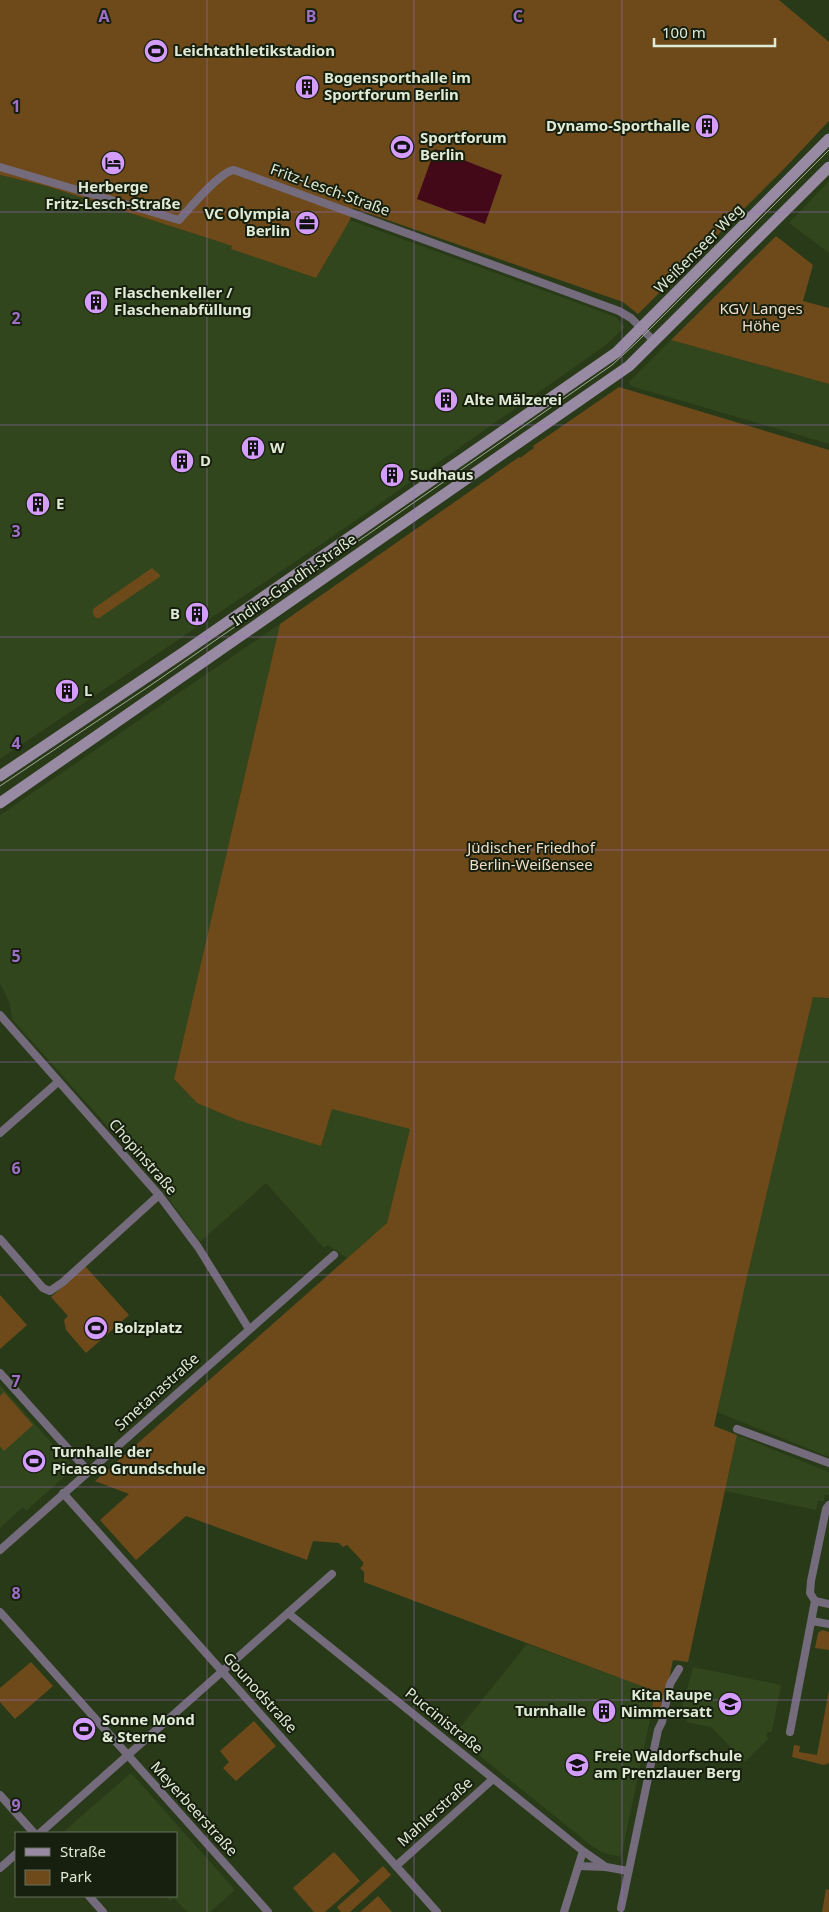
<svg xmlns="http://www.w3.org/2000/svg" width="829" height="1912" viewBox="0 0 829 1912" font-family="'Noto Sans',sans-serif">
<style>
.built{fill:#31461c}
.green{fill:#6e4a1b}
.water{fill:#430919}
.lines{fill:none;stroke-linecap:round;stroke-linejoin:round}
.street{stroke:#746b7c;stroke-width:8}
.secondary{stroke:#988aa3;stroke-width:11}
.tram{stroke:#9fac92;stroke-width:1}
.grid{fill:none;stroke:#9e6fc7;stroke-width:1;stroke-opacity:0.55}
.labels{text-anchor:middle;stroke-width:4;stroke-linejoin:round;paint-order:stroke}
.poi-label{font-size:15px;font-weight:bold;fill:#e0ebd6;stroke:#171f0f;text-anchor:start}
.street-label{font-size:15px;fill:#e0ebd6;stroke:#171f0f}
.park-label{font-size:15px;fill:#f1dec9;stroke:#171f0f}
.grid-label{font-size:16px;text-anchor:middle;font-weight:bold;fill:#9e6fc7;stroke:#171f0f;stroke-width:4;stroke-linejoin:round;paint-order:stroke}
</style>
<rect width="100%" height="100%" fill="#293a18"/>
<!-- built -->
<g class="built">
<polygon points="0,175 46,186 220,242 232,246 231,249 316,278 350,220 616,317 625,327 606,345 335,535 0,759"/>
<polygon points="829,181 829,253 789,223"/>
<polygon points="671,340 829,384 829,444 631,386 629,382"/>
<polygon points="280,624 174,1079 197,1103 237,1120 321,1146 332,1108 410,1129 387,1223 347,1258 328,1245 324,1248 266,1183 200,1242 156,1181 12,1019 10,1004 0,983 0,815"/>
<polygon points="813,996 829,998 829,1457 717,1412 747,1277"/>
<polygon points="0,1385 74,1468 26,1511 23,1507 0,1528"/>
<polygon points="737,1435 829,1472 829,1495 825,1494 824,1501 818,1501 816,1510 725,1491"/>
<polygon points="527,1644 656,1691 621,1857 604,1853 593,1847 454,1735"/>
<polygon points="693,1667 781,1685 772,1731 767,1733 766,1736 769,1738 745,1762 711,1727 690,1723 686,1721 687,1717 680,1715"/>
<polygon points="131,1773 235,1890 210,1912 187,1912 174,1898 170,1901 165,1896 176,1896 176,1833 62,1833"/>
</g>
<!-- green -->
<g class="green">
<polygon points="0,0 779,0 829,42 829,121 780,173 638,314 623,302 353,208 350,220 316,278 231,249 232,246 220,242 46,186 0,175"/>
<polygon points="776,236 813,265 803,301 829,308 829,384 671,340"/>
<polygon points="619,387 829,450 829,998 813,997 747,1277 714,1426 737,1435 688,1662 673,1660 661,1717 651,1715 655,1691 364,1582 364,1572 360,1568 363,1565 363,1562 349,1547 347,1545 343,1547 339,1543 313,1541 307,1560 186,1516 136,1560 100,1520 129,1494 95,1481 387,1223 410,1129 332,1109 321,1146 237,1120 197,1103 174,1079 280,624 519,457 520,458 534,448 533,446"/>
<polygon points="152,568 161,576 99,618 96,618 93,614 93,609"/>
<polygon points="85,1266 129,1315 86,1353 66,1330 64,1320 68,1316 51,1297"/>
<polygon points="0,1295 27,1325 0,1349"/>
<polygon points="4,1392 33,1425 4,1451 0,1446 0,1396"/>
<polygon points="822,1630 829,1632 829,1650 815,1648 818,1633"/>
<polygon points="31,1662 53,1686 15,1719 0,1702 0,1688"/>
<polygon points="829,1690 829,1763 824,1765 792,1757 794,1745 800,1746 799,1752 817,1755"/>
<polygon points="254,1721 276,1746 236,1781 223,1768 229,1762 220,1751"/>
<polygon points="334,1852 360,1881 325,1912 314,1912 293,1888"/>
<polygon points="383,1866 391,1875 350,1912 341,1912 337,1907"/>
<polygon points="826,1889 829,1890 829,1912 822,1912"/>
<polygon points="378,1896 392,1912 360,1912"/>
</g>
<!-- water -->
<polygon class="water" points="435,149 502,175 485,224 417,199"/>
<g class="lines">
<!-- street -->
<g class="street">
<path d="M0,167L179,220C190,208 219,172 234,170L619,311L631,318L654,341"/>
<polyline points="0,1015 159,1195 198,1247 249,1329"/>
<polyline points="0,1133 58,1082"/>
<polyline points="0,1239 43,1288 50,1291 63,1282 159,1195"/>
<polyline points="0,1373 88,1471"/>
<polyline points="737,1429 829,1463"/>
<polyline points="63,1493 437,1912"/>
<polyline points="0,1550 334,1255"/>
<polyline points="815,1601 829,1604"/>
<polyline points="0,1612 268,1912"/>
<polyline points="288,1613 583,1851 606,1867"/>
<polyline points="812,1621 829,1624"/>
<polyline points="790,1732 815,1601 810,1593 811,1581 826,1509 829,1505"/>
<polyline points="0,1795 34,1833"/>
<polyline points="40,1833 332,1574"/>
<polyline points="396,1866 493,1779"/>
<polyline points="579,1866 606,1867 628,1871"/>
<polyline points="0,1868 16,1854"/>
<polyline points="89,1896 103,1912"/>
<polyline points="621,1908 658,1730 662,1722 670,1684 679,1669"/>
<polyline points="564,1912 583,1851"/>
</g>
<!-- secondary -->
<g class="secondary">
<polyline points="0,776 184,652 617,352 829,139"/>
<polyline points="0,803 629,366 829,167"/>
</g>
<!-- tram -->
<polyline class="tram" points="0,786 151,685 612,365 636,343 829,150"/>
</g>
<!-- grid -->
<path class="grid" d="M207,0V1912M414,0V1912M622,0V1912M0,212H829M0,425H829M0,637H829M0,850H829M0,1062H829M0,1275H829M0,1487H829M0,1700H829"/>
<!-- icons -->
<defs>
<g id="stadium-disc" transform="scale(1.25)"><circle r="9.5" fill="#d49cfb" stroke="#171f0f"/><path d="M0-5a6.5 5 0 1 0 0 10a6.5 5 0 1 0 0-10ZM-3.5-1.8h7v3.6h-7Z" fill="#111"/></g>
<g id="building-disc" transform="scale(1.25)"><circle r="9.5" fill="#d49cfb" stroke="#171f0f"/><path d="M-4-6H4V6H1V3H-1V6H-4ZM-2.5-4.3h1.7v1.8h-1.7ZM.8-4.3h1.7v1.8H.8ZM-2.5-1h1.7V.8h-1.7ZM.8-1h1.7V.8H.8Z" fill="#111"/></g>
<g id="hotel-disc" transform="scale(1.25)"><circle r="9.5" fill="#d49cfb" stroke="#171f0f"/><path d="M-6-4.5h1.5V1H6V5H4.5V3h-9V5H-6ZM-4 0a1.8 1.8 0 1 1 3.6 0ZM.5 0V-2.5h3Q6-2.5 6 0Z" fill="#111"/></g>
<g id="office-disc" transform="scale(1.25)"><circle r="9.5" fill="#d49cfb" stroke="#171f0f"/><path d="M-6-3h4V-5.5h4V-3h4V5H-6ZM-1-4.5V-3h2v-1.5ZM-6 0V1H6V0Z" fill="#111"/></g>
<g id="school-disc" transform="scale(1.25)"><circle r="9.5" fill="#d49cfb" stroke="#171f0f"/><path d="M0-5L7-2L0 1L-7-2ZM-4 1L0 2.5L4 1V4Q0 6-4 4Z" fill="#111"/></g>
</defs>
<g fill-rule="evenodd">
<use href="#stadium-disc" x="156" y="51"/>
<use href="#building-disc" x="307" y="87"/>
<use href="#building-disc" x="707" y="126"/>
<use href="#stadium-disc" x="402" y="147"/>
<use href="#hotel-disc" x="113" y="163"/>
<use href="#office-disc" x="307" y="223"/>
<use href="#building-disc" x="96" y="302"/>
<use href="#building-disc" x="446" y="400"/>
<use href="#building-disc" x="253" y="448"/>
<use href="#building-disc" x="182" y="461"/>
<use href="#building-disc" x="392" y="475"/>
<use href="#building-disc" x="38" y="504"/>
<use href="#building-disc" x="197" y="614"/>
<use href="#building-disc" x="67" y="691"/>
<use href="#stadium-disc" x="96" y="1328"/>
<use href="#stadium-disc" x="34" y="1461"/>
<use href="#school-disc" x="730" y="1704"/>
<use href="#building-disc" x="604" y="1711"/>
<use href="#stadium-disc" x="84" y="1729"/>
<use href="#school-disc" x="577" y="1765"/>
</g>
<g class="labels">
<!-- poi labels -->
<g class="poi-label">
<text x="174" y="56">Leichtathletikstadion</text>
<text x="324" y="83">Bogensporthalle im<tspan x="324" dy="17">Sportforum Berlin</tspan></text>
<text x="690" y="131" text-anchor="end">Dynamo-Sporthalle</text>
<text x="420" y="143">Sportforum<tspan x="420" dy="17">Berlin</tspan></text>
<text x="113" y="192" text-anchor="middle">Herberge<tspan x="113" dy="17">Fritz-Lesch-Straße</tspan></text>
<text x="290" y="219" text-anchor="end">VC Olympia<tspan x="290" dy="17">Berlin</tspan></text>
<text x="114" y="298">Flaschenkeller /<tspan x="114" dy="17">Flaschenabfüllung</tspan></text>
<text x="464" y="405">Alte Mälzerei</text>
<text x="270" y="453">W</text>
<text x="200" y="466">D</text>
<text x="410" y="480">Sudhaus</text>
<text x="56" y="509">E</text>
<text x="180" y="619" text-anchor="end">B</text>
<text x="84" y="696">L</text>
<text x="114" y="1333">Bolzplatz</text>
<text x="52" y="1457">Turnhalle der<tspan x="52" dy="17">Picasso Grundschule</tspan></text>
<text x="712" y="1700" text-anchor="end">Kita Raupe<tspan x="712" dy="17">Nimmersatt</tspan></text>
<text x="586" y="1716" text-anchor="end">Turnhalle</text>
<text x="102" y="1725">Sonne Mond<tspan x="102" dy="17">&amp; Sterne</tspan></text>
<text x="594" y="1761">Freie Waldorfschule<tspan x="594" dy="17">am Prenzlauer Berg</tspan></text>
</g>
<!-- street labels -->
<g class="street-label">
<text transform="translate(330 190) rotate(20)" y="5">Fritz-Lesch-Straße</text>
<text transform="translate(699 249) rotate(-45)" y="5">Weißenseer Weg</text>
<text transform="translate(294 580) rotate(-35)" y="5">Indira-Gandhi-Straße</text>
<text transform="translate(143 1157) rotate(49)" y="5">Chopinstraße</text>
<text transform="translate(157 1392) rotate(-42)" y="5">Smetanastraße</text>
<text transform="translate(260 1693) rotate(48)" y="5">Gounodstraße</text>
<text transform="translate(444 1721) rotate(39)" y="5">Puccinistraße</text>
<text transform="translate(194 1809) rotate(48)" y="5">Meyerbeerstraße</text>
<text transform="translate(435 1812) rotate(-42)" y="5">Mahlerstraße</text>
</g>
<!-- park labels -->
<g class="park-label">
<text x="761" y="314">KGV Langes<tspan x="761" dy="17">Höhe</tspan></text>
<text x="531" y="853">Jüdischer Friedhof<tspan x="531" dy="17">Berlin-Weißensee</tspan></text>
</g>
</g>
<g class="grid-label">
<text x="104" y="22">A</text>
<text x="311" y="22">B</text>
<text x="518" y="22">C</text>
<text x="16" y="112">1</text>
<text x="16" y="324">2</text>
<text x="16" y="537">3</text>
<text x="16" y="749">4</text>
<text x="16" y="962">5</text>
<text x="16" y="1174">6</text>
<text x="16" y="1387">7</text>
<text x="16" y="1599">8</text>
<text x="16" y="1811">9</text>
</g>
<!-- legend -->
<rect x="15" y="1832" width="162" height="65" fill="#171f0f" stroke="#67715f"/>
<rect x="25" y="1848" width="25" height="8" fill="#988aa3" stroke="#67715f"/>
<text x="60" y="1857" font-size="15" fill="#e0ebd6">Straße</text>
<rect x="25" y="1870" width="25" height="15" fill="#6e4a1b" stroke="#67715f"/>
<text x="60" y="1882" font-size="15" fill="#e0ebd6">Park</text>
<!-- scale -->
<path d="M654 38v8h121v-8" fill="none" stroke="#e0ebd6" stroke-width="2.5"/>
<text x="662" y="38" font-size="15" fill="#e0ebd6" stroke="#171f0f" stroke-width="4" paint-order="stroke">100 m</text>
</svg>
